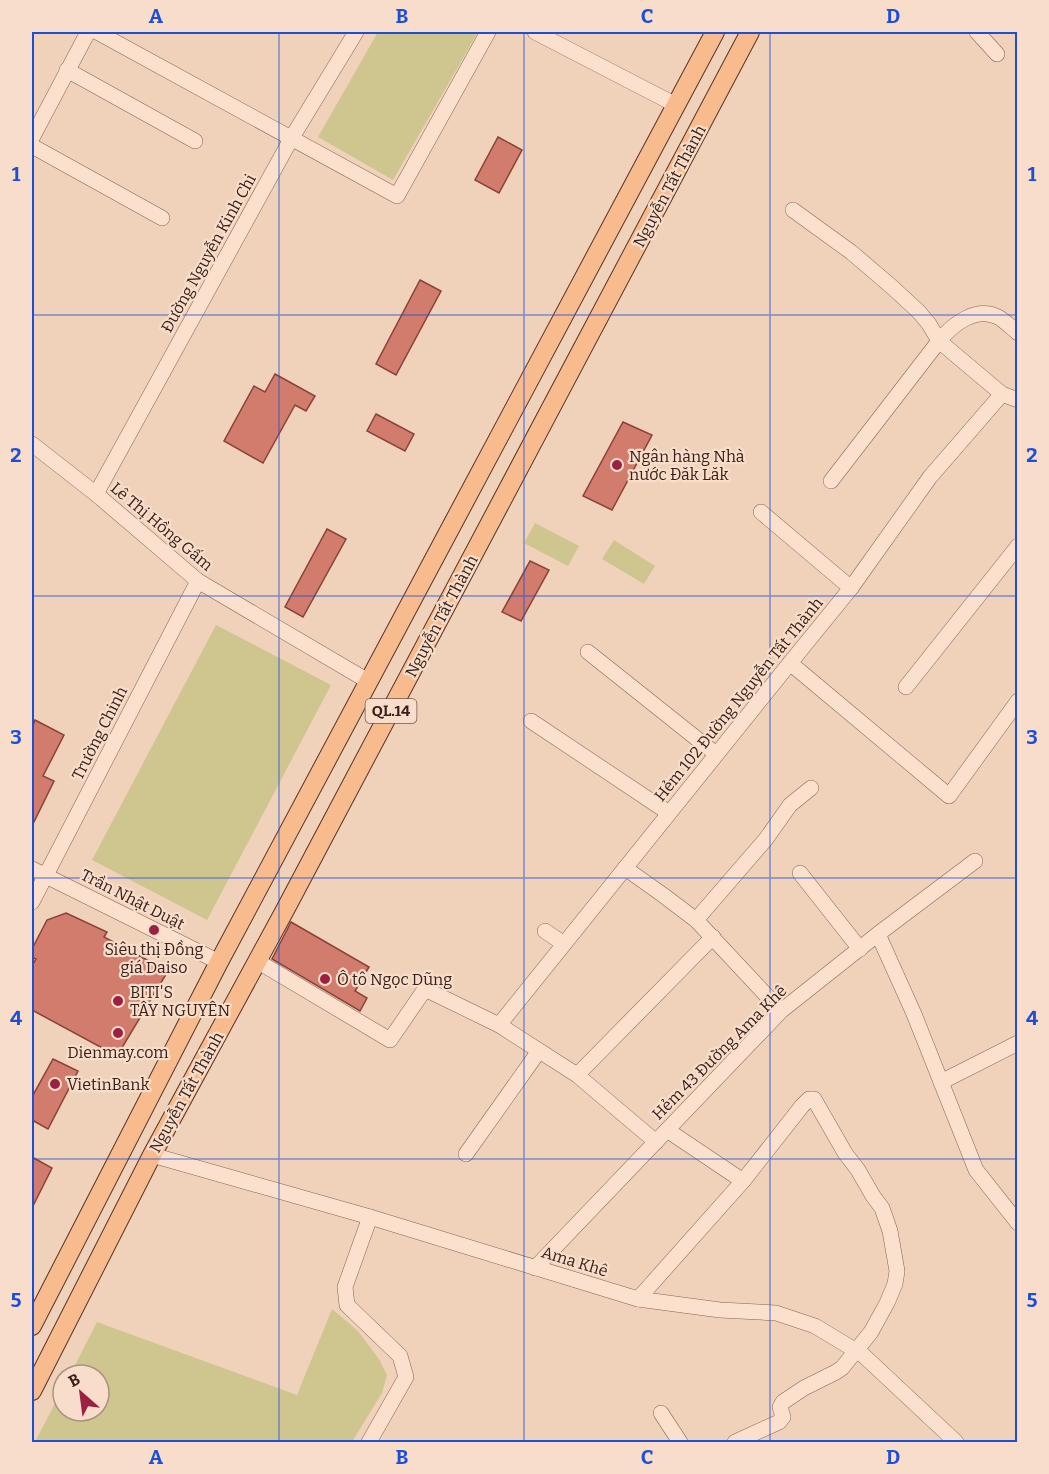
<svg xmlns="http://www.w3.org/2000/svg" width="1049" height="1474" viewBox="0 0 1049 1474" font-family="Bitter,serif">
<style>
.green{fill:#cfc58e}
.building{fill:#d27c6d;stroke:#894238;stroke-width:1.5}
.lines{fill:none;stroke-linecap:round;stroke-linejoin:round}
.minor-casing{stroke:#886253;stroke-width:16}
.major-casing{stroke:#553229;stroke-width:20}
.minor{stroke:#fbe1cd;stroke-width:15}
.major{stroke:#f8bb8d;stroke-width:18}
.grid{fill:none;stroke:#1d4ed8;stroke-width:1.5;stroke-opacity:0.55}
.poi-dot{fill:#9b2041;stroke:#f8deca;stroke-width:2}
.labels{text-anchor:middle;stroke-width:4.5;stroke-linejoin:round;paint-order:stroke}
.shield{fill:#f8deca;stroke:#70594f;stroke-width:1.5}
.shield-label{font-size:15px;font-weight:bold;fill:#36201a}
.street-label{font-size:16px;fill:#36201a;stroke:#f8deca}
.poi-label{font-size:16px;fill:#36201a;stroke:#f8deca;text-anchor:start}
.neatline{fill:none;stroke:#1d4ed8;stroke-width:2}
.grid-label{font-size:20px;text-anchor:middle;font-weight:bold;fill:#1d4ed8}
</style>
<rect width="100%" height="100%" fill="#f0d2ba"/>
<!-- green -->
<g class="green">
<polygon points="378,32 478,32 393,180 318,137"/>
<polygon points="535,523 579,546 568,566 524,543"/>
<polygon points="614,540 655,566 644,584 602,559"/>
<polygon points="216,625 331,685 207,920 92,860"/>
<polygon points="332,1309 358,1331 379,1359 387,1375 382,1393 352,1442 35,1442 63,1388 63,1411 99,1411 99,1375 70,1375 97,1322 297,1395"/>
</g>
<!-- building -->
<g class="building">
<polygon points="498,137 522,150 499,193 475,180"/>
<polygon points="420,280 441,291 396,375 376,364"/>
<polygon points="275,374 315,396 306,411 295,405 263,463 224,441 254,386 265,392"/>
<polygon points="376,414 414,434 405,451 367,431"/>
<polygon points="623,422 652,435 612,510 583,496"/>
<polygon points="327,529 346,539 303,617 285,607"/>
<polygon points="530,561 549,570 521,621 502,612"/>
<polygon points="35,720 64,735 43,776 54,781 32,826 32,728"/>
<polygon points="66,913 107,932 104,937 168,971 117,1056 32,1010 32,966 36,959 32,957 32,949 47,920"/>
<polygon points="291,922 369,967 355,991 367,998 360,1011 272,959"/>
<polygon points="53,1059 78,1071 48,1129 32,1120 32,1097"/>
<polygon points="32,1157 52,1168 32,1208"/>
</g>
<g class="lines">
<!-- minor casing -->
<g class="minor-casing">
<g id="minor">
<polyline points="97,32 397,196 488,32"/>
<polyline points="535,32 676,105"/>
<polyline points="977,32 997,54"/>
<polyline points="67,70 195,141"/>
<polyline points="32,138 88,32"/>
<polyline points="32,146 162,218"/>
<path d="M793,210L851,252L892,287L919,312L929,324L939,341C953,324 976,306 998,317C1005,321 1012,328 1018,333"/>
<polyline points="32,444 96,494 198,581 368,681"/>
<polyline points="831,481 939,341 1002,394 1018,400"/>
<polyline points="96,494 291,139 356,32"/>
<polyline points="761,512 851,588"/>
<polyline points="588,652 716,754"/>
<polyline points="790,663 949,796 1018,701"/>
<polyline points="906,687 1018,546"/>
<polyline points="531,721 669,813"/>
<polyline points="625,868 663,895 696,920 781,1011"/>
<polyline points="32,869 219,962"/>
<polyline points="800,873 860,949"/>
<polyline points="32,902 198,581"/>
<polyline points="696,920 766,839 790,805 811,788"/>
<polyline points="545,931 564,944"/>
<polyline points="878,934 914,1014 976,1170 1018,1223"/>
<polyline points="257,961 390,1040 425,989 499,1025 577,1075 656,1142"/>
<polyline points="499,1025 790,663 851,588 930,477 1002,394"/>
<polyline points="577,1075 713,937"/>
<polyline points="941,1082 1018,1043"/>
<polyline points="667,1130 743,1181"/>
<polyline points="466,1154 539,1051"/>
<polyline points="152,1155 370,1217 638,1299 720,1310 776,1313 815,1326 863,1355 956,1442"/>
<polyline points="535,1268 781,1011 878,934 975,861"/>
<polyline points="638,1299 743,1181 802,1106 809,1099 814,1099 845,1153 858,1170 873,1196 882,1208 890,1231 897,1271 895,1284 887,1303 871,1332 842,1368 836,1372 804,1388 783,1402 780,1407 783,1417 779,1422 735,1442"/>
<polyline points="661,1413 680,1442"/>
<polyline points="369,1442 406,1377 400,1356 347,1305 345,1287 370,1217"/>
</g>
</g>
<!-- major casing -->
<g class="major-casing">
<g id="major">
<polyline points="32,1326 219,962 715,32"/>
<polyline points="32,1391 152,1155 285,910 750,32"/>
</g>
</g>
<!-- minor -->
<use href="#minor" class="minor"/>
<!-- major -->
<use href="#major" class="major"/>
</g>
<!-- grid -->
<path class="grid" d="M279,32V1442M524,32V1442M770,32V1442M32,315H1018M32,596H1018M32,878H1018M32,1159H1018"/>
<!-- markers -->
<g class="poi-dot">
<circle cx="617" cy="465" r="6"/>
<circle cx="154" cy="930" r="6"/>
<circle cx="325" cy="979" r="6"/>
<circle cx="118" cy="1001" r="6"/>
<circle cx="118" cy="1033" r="6"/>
<circle cx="55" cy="1084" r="6"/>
</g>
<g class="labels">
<!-- shield labels -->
<rect class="shield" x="365.5" y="699" width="51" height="24" rx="4.5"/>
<g class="shield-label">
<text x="391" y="716">QL.14</text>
</g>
<!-- street labels -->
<g class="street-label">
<text transform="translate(669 186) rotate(-62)" y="6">Nguyễn Tất Thành</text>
<text transform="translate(208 253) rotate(-61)" y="6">Đường Nguyễn Kinh Chi</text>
<text transform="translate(162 526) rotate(40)" y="6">Lê Thị Hồng Gấm</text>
<text transform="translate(441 616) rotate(-62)" y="6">Nguyễn Tất Thành</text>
<text transform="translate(738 699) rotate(-51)" y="6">Hẻm 102 Đường Nguyễn Tất Thành</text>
<text transform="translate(99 733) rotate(-63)" y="6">Trường Chinh</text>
<text transform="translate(133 899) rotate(27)" y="6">Trần Nhật Duật</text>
<text transform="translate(719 1052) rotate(-45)" y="6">Hẻm 43 Đường Ama Khê</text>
<text transform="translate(186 1092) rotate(-61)" y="6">Nguyễn Tất Thành</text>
<text transform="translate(575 1261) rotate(17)" y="6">Ama Khê</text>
</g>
<!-- poi labels -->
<g class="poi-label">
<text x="629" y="462">Ngân hàng Nhà<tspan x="629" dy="18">nước Đăk Lăk</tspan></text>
<text x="154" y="955" text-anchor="middle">Siêu thị Đồng<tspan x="154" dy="18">giá Daiso</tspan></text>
<text x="337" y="985">Ô tô Ngọc Dũng</text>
<text x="130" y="998">BITI'S<tspan x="130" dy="18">TÂY NGUYÊN</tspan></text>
<text x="118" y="1058" text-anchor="middle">Dienmay.com</text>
<text x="67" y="1090">VietinBank</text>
</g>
</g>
<!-- border -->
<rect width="1049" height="1474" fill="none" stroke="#f8deca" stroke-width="66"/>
<!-- north arrow -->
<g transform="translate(81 1393) rotate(332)"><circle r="28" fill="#f8deca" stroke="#aa9284" stroke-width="1.5"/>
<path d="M0-4.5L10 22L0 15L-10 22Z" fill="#9b2041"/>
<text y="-9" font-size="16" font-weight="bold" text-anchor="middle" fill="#36201a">B</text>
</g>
<rect x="33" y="33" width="983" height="1408" class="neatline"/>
<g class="grid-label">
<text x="156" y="23">A</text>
<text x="402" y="23">B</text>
<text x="647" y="23">C</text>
<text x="893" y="23">D</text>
<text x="16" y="181">1</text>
<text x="1032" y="181">1</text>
<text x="16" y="462">2</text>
<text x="1032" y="462">2</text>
<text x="16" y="744">3</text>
<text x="1032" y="744">3</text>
<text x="16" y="1025">4</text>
<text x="1032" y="1025">4</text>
<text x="16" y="1307">5</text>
<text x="1032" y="1307">5</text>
<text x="156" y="1464">A</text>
<text x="402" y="1464">B</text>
<text x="647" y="1464">C</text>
<text x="893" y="1464">D</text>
</g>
</svg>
